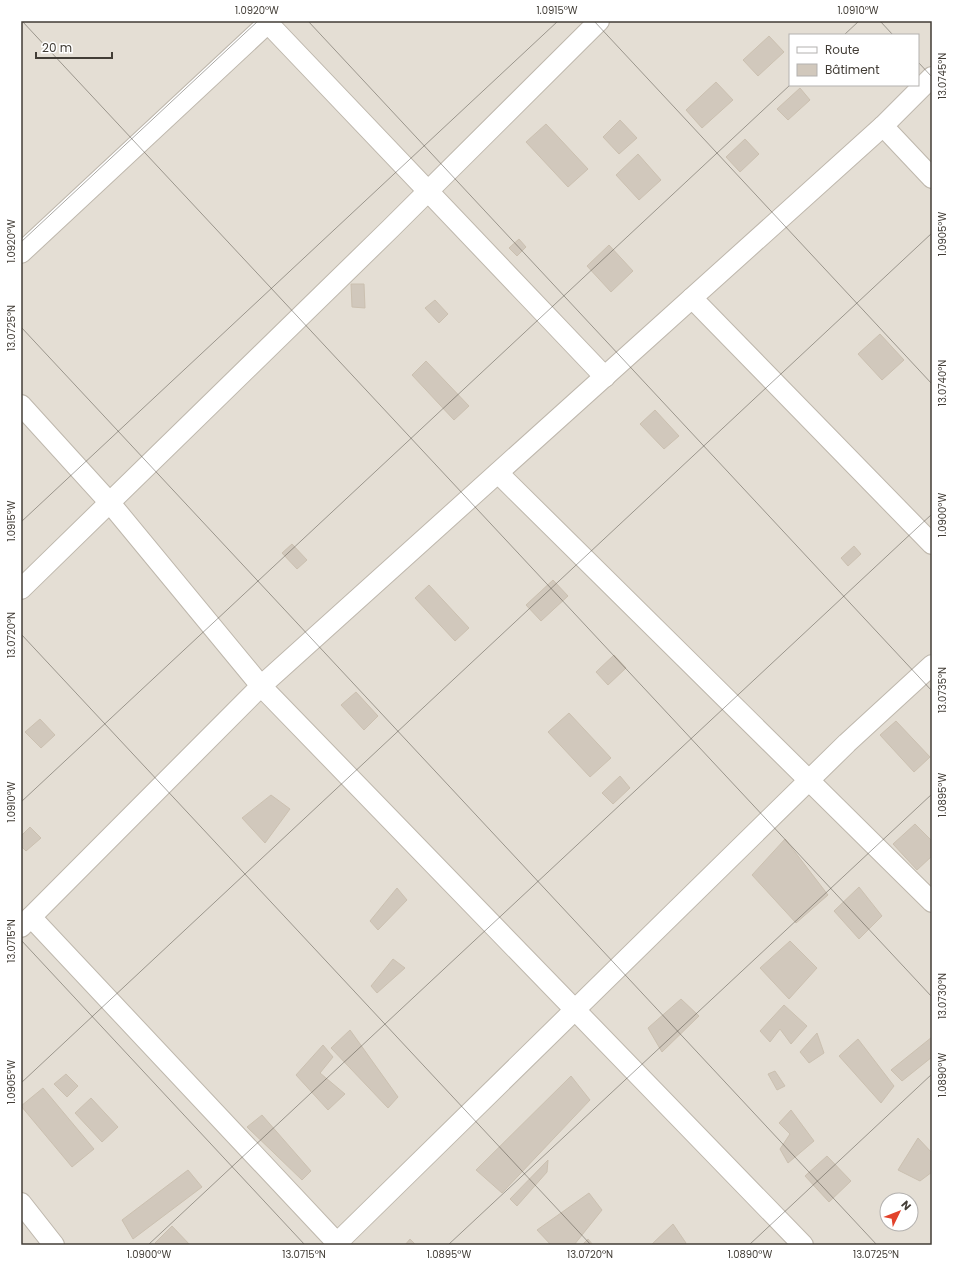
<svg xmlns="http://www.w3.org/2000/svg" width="953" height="1266" viewBox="0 0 953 1266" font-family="Poppins,sans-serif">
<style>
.residential{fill:#e4ded4;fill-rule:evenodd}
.building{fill:#d1c8bc;stroke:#cbc0b0}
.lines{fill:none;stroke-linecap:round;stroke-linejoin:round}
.minor-casing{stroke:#beb7ac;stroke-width:22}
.minor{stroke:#fff;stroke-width:20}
.ticks{fill:none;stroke:#423d36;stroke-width:1;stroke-opacity:0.45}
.neatline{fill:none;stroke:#423d36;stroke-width:1.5}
.ticks-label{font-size:10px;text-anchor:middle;fill:#423d36}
</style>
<rect width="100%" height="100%" fill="#f1ede5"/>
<!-- residential -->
<path class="residential" d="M21,21H932V1245H21ZM790,35H918V85H790ZM887,1200H911V1224H887Z"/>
<!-- building -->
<g class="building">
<polygon points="769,36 784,52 758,76 743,60"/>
<polygon points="716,82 733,100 702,128 686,110"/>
<polygon points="800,88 810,100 788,120 777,109"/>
<polygon points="620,120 637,138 619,154 603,137"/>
<polygon points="546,124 588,169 568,187 526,142"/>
<polygon points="745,139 759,154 740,172 726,157"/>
<polygon points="638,154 661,180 639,200 616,175"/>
<polygon points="519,239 526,247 517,256 509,248"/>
<polygon points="609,245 633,271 611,292 587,266"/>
<polygon points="351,284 364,284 365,308 352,307"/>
<polygon points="435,300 448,314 439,323 425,308"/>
<polygon points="880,334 904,360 882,380 858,354"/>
<polygon points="426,361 469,406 454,420 412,375"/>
<polygon points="655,410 679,436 664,449 640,424"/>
<polygon points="292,544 307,560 297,569 282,553"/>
<polygon points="854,546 861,554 848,566 841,558"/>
<polygon points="553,580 568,596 541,621 526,605"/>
<polygon points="429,585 469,628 455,641 415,598"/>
<polygon points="614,655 626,668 608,685 596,672"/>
<polygon points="356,692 378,716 364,730 341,705"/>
<polygon points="569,713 611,758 590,777 548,732"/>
<polygon points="40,719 55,735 41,748 25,732"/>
<polygon points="896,721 930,757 914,772 880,735"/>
<polygon points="620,776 630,788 613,804 602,793"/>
<polygon points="271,795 290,809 265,843 242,818"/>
<polygon points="915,824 932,841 932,856 917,870 893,844"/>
<polygon points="30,827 41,838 26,851 21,846 21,836"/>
<polygon points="785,839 828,895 796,923 752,875"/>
<polygon points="859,887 882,916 859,939 834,911"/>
<polygon points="397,888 407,900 378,930 370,921"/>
<polygon points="790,941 817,968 789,999 760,968"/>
<polygon points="393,959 405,968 377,993 371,986"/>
<polygon points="681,999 699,1016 662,1052 648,1028"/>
<polygon points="784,1005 807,1026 791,1044 780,1029 770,1042 760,1031"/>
<polygon points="350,1030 398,1097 388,1108 331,1048"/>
<polygon points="817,1033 824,1053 809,1063 800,1052"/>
<polygon points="932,1037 932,1057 902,1081 891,1070"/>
<polygon points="858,1039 894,1086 881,1103 839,1056"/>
<polygon points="323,1045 333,1057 320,1073 345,1094 328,1110 296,1075"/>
<polygon points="775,1071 785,1086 777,1090 768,1074"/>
<polygon points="66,1074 78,1086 67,1097 54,1084"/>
<polygon points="571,1076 590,1100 502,1193 476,1170"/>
<polygon points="43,1088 94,1149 72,1167 21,1106"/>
<polygon points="91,1098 118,1127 102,1142 75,1113"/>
<polygon points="791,1110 814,1141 788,1163 780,1149 790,1134 779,1123"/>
<polygon points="262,1115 311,1171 302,1180 247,1127"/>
<polygon points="918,1138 932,1153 932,1172 920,1181 898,1170"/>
<polygon points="827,1156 851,1181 829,1202 805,1176"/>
<polygon points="548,1160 547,1172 517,1206 510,1199"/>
<polygon points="188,1170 202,1187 133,1239 122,1220"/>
<polygon points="589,1193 602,1210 574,1245 551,1245 537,1230"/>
<polygon points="673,1224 686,1243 685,1245 651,1245"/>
<polygon points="172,1226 190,1245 157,1245 155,1243"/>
<polygon points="410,1239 416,1245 405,1245"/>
<polygon points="588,1239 593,1245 582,1245"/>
</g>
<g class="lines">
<!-- minor casing -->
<g class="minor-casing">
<g id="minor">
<polyline points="266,21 605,377"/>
<polyline points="883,126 932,178"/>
<polyline points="21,253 270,21"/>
<polyline points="692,298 932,544"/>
<polyline points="21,405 110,503 261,686 803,1245"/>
<polyline points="498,473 932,902"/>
<polyline points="21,589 390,229 599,21"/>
<polyline points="31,917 339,1245"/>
<polyline points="21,927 261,686 883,126 932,77"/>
<polyline points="21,1203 54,1245"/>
<polyline points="337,1243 847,743 932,665"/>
</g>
</g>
<!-- minor -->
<use href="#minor" class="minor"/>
</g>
<!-- ticks -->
<path class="ticks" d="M22,21L932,997M308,21L932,691M594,21L932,384M880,21L893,35M844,35L859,21M918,62L932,77M21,242L258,21M21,327L877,1245M21,522L558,21M21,634L591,1245M21,802L790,85M21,940L305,1245M21,1083L932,233M148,1245L932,514M448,1245L932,794M749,1245L932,1074"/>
<!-- border -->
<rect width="953" height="1266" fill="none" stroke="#ffffff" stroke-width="44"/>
<!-- legend -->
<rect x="789" y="34" width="130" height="52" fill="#ffffff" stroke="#b3b1af"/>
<rect x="797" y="47" width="20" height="6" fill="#ffffff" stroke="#b3b1af"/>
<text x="825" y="54" font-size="12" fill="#423d36">Route</text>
<rect x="797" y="64" width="20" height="12" fill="#d1c8bc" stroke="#b3b1af"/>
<text x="825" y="74" font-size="12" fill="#423d36">Bâtiment</text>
<!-- north arrow -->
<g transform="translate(899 1212) rotate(47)"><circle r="19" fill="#ffffff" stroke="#b3b1af"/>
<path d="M0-3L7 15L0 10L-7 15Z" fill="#e2422b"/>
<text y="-6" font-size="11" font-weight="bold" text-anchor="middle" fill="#423d36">N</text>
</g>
<!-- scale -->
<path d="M36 52v6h76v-6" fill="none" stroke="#423d36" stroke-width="2"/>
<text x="42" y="52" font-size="12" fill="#423d36" stroke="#ffffff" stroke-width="3" paint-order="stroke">20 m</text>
<rect x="22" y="22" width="909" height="1222" class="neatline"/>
<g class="ticks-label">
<text x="257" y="14">1.0920°W</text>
<text x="557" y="14">1.0915°W</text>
<text x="858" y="14">1.0910°W</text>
<text transform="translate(942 76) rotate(-90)" y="4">13.0745°N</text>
<text transform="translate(942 234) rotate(-90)" y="4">1.0905°W</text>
<text transform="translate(11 241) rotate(-90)" y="4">1.0920°W</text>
<text transform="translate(11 328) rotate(-90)" y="4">13.0725°N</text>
<text transform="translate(942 383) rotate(-90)" y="4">13.0740°N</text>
<text transform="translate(942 515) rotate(-90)" y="4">1.0900°W</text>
<text transform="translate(11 521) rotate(-90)" y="4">1.0915°W</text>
<text transform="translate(11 635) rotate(-90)" y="4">13.0720°N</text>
<text transform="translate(942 690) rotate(-90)" y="4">13.0735°N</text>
<text transform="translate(942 795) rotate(-90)" y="4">1.0895°W</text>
<text transform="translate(11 802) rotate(-90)" y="4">1.0910°W</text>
<text transform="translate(11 941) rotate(-90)" y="4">13.0715°N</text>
<text transform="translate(942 996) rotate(-90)" y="4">13.0730°N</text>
<text transform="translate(942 1075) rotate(-90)" y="4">1.0890°W</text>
<text transform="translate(11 1082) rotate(-90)" y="4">1.0905°W</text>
<text x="149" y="1258">1.0900°W</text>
<text x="304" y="1258">13.0715°N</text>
<text x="449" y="1258">1.0895°W</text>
<text x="590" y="1258">13.0720°N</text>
<text x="750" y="1258">1.0890°W</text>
<text x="876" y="1258">13.0725°N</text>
</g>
</svg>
